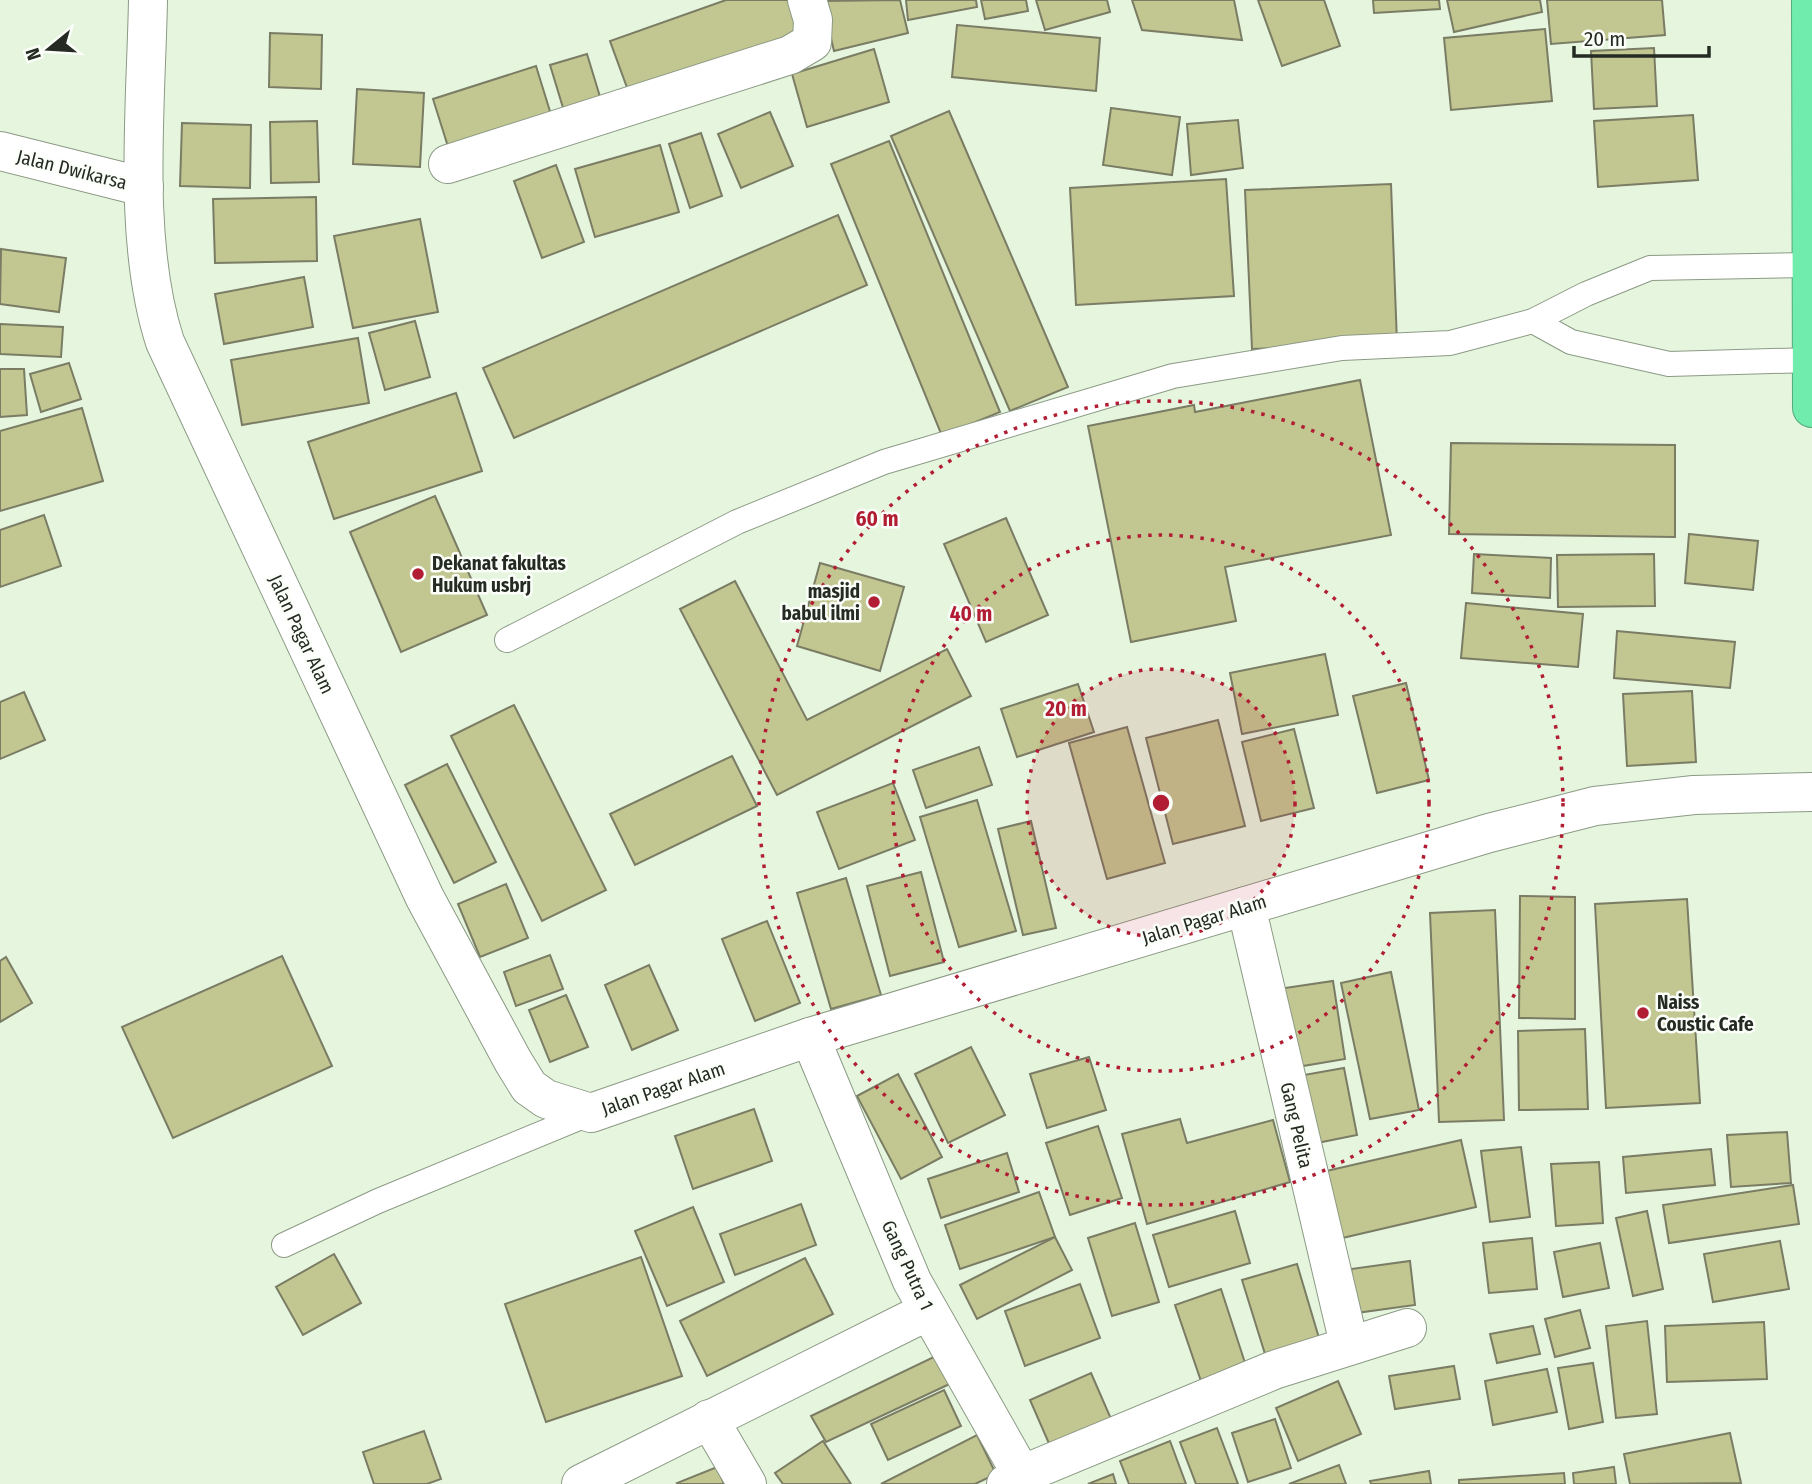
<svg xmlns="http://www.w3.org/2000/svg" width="1812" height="1484" viewBox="0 0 1812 1484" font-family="'Fira Sans Condensed',sans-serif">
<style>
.building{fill:#c2c791;stroke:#7a7c64;stroke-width:2}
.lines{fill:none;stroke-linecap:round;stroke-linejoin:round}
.lane-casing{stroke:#8c9a85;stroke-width:26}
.street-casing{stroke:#8c9a85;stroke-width:40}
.secondary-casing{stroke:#8c9a85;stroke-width:40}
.highway-casing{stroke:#56a97d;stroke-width:40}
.lane{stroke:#fff;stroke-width:24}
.street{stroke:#fff;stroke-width:38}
.secondary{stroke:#fff;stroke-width:38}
.highway{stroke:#70edad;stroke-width:38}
.ring{fill:none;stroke:#b11e34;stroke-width:3.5;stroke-dasharray:3.5 7}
.poi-dot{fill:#b11e34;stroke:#fbfef9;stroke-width:2.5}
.labels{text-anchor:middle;stroke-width:5;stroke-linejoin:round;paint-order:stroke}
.street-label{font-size:19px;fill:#252b23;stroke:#fbfef9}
.poi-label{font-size:19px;font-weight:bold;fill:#252b23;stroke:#fbfef9;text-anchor:start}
.centre{fill:#b11e34;stroke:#fbfef9;stroke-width:3.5}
.ring-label{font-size:21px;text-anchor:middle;font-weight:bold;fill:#b11e34;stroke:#fbfef9;stroke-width:5;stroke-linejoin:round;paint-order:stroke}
</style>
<rect width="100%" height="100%" fill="#e5f5de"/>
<!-- building -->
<g class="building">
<polygon points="726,0 788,0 800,32 629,93 610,41"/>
<polygon points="900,0 908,33 834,51 822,1"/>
<polygon points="906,0 976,0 977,7 908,20"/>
<polygon points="981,0 1026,0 1028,11 985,19"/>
<polygon points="1036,0 1107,0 1110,12 1045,30"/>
<polygon points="1132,0 1234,0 1242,40 1142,30"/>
<polygon points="1258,0 1324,0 1340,46 1282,66"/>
<polygon points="1373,0 1439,0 1440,9 1374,13"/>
<polygon points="1447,0 1540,0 1542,12 1454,32"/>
<polygon points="1547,0 1662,0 1665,35 1551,44"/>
<polygon points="957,25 1100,38 1096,91 952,77"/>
<polygon points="1545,29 1552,101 1451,110 1444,38"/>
<polygon points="270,33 322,35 321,89 269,87"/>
<polygon points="1654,48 1657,106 1594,109 1591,51"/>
<polygon points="874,49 889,102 807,127 792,74"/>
<polygon points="587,54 601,100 564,111 550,65"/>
<polygon points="536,66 553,121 450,153 433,99"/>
<polygon points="357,89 424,93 420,167 353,164"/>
<polygon points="1111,108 1180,117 1172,175 1103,165"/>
<polygon points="949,111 1068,387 1010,411 891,136"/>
<polygon points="770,112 793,166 741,188 718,134"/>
<polygon points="1693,115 1698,180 1598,187 1594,121"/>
<polygon points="1238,120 1243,168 1191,175 1187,124"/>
<polygon points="317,121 319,182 271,183 270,122"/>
<polygon points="182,123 251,125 250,188 180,186"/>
<polygon points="701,133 722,196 690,208 669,144"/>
<polygon points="889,141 1000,412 942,436 831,164"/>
<polygon points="660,145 679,212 595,237 575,169"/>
<polygon points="556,165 584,242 542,258 514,181"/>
<polygon points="1226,179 1234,296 1076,305 1070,188"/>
<polygon points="1391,184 1397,343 1252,349 1245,190"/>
<polygon points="316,197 317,261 215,263 213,199"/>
<polygon points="838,215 867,285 514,438 483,368"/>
<polygon points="420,219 438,312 353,328 334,236"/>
<polygon points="1,249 66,258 59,312 0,304"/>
<polygon points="304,277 313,327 224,344 215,294"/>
<polygon points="415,321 430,377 385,390 369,333"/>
<polygon points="0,324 63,327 61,357 0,354"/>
<polygon points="358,338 369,403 242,425 231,360"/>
<polygon points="69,363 81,399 41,412 30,374"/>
<polygon points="0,369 24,369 27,415 0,417"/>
<polygon points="1360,380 1391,535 1225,567 1236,621 1131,642 1088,426 1194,405 1195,412"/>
<polygon points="456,393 482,471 334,519 308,442"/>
<polygon points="82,408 103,481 0,511 0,431"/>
<polygon points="1451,443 1675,445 1675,537 1449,534"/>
<polygon points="435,496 487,615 401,652 350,532"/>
<polygon points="44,515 61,566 0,587 0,530"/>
<polygon points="1006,518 1048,615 986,642 944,544"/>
<polygon points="1689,534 1758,541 1753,590 1685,583"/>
<polygon points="1474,554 1551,558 1550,598 1472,593"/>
<polygon points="1654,554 1655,606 1558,607 1557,555"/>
<polygon points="820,563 904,587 880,671 797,646"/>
<polygon points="735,581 807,720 947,649 971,696 777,795 680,609"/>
<polygon points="1466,603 1583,614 1578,667 1461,658"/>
<polygon points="1617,631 1735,642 1730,688 1614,678"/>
<polygon points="1325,654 1338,715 1242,734 1230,673"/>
<polygon points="1406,683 1429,780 1377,793 1353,696"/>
<polygon points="1078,684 1094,732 1017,757 1001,709"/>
<polygon points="1692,691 1696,762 1627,766 1623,694"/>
<polygon points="24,692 45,740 0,759 0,702"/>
<polygon points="514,705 606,890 542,921 451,736"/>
<polygon points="1218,720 1245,826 1173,844 1146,738"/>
<polygon points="1127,727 1165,863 1107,879 1069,743"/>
<polygon points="1294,729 1314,808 1261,821 1242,742"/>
<polygon points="979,747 992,785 926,808 913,770"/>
<polygon points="732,756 757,806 635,865 610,814"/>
<polygon points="447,764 496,862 454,883 405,785"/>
<polygon points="893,783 915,840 839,869 817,812"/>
<polygon points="977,800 1016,931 959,947 920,817"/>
<polygon points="1031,821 1056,928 1023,935 998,829"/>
<polygon points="921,872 944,962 890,976 867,886"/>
<polygon points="846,878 881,995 831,1009 797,893"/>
<polygon points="506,884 528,938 480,957 458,904"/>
<polygon points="1520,896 1575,897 1575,1019 1519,1018"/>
<polygon points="1687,899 1700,1103 1606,1108 1595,904"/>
<polygon points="1495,910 1504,1120 1439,1122 1430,913"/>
<polygon points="767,921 800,1003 755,1021 722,939"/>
<polygon points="550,955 563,989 516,1006 504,972"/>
<polygon points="282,956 332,1066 173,1138 122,1027"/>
<polygon points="6,957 32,1003 0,1022 0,961"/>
<polygon points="649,965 678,1030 632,1050 605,985"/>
<polygon points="1391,972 1419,1110 1370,1119 1341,983"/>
<polygon points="1333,981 1345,1059 1291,1068 1278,989"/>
<polygon points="566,995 588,1047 550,1062 529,1010"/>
<polygon points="1585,1029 1588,1109 1519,1110 1518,1031"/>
<polygon points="971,1047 1005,1115 948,1143 915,1074"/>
<polygon points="1089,1057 1106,1110 1047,1128 1030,1074"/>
<polygon points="1344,1068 1357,1135 1317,1143 1304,1075"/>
<polygon points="898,1074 942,1157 901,1179 857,1096"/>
<polygon points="754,1109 772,1161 693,1189 675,1136"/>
<polygon points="1180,1119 1187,1143 1273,1120 1290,1182 1147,1224 1122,1134"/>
<polygon points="1098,1126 1122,1198 1070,1215 1046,1143"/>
<polygon points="1787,1132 1791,1183 1731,1187 1727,1135"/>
<polygon points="1461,1140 1476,1207 1338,1239 1322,1172"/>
<polygon points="1521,1147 1530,1217 1490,1222 1481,1151"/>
<polygon points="1711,1149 1715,1185 1626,1193 1623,1157"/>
<polygon points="1007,1153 1019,1192 941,1218 928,1179"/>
<polygon points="1599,1162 1603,1223 1556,1226 1551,1164"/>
<polygon points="1793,1185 1799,1224 1669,1243 1663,1205"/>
<polygon points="1039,1192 1055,1237 960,1269 945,1225"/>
<polygon points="801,1204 816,1245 735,1275 720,1234"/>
<polygon points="693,1207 724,1282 667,1306 635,1231"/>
<polygon points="1235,1211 1250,1263 1169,1287 1153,1235"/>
<polygon points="1647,1211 1663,1289 1633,1296 1616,1218"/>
<polygon points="1135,1223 1159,1302 1112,1316 1088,1238"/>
<polygon points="1055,1237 1072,1270 977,1319 960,1285"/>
<polygon points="1532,1238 1537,1289 1489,1293 1483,1243"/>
<polygon points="1780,1241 1789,1289 1713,1302 1704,1254"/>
<polygon points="1600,1243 1609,1288 1563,1297 1554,1252"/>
<polygon points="334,1254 361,1303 303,1335 276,1287"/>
<polygon points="641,1257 682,1376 546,1422 505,1304"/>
<polygon points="805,1258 833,1314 707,1376 680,1321"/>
<polygon points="1410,1261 1415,1305 1356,1313 1351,1269"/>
<polygon points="1297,1264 1319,1338 1265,1354 1242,1280"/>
<polygon points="1080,1284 1100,1338 1025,1366 1005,1311"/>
<polygon points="1221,1289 1248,1372 1203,1387 1175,1305"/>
<polygon points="1580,1310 1590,1348 1555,1357 1545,1319"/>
<polygon points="1647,1321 1657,1414 1616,1418 1606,1326"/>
<polygon points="1764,1322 1767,1379 1667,1382 1665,1326"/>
<polygon points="1533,1326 1540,1354 1497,1363 1490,1334"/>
<polygon points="942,1353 956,1381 826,1442 811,1416"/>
<polygon points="1593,1363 1603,1422 1569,1429 1558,1368"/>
<polygon points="1454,1366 1460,1399 1395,1409 1389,1376"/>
<polygon points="1547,1369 1557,1412 1493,1425 1485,1381"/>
<polygon points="1091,1373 1115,1428 1054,1455 1030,1400"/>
<polygon points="1338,1381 1361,1434 1298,1461 1276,1408"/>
<polygon points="944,1390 961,1426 888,1460 871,1424"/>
<polygon points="1275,1419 1291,1468 1248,1482 1232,1433"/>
<polygon points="1217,1428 1238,1484 1196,1484 1180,1442"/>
<polygon points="424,1431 441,1479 427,1484 374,1484 363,1452"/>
<polygon points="1730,1433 1741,1483 1630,1484 1624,1454"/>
<polygon points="977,1435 996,1474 975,1484 881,1484"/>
<polygon points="823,1441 851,1484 783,1484 775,1473"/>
<polygon points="1170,1441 1186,1484 1129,1484 1120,1461"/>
<polygon points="1339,1465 1346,1484 1289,1484"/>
<polygon points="717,1467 724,1484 678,1484 677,1483"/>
<polygon points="1614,1467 1616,1484 1574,1484 1573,1473"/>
<polygon points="1429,1471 1431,1484 1371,1484 1370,1481"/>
<polygon points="1564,1473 1565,1484 1459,1484 1459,1480"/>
<polygon points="1113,1474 1116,1484 1088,1484"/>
</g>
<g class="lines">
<!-- lane casing -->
<g class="lane-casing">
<g id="lane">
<polyline points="1533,321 1571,342 1669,364 1810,360"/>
<polyline points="507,640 737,522 884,462 1173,376 1342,348 1450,343 1533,321 1586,294 1650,268 1811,265"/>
<polyline points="284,1245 378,1201 591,1113"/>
</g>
</g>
<!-- street casing -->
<g class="street-casing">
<g id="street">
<polyline points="0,151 144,187"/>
<polyline points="448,164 790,55 812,42 813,20 807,0"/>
<polyline points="1246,906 1349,1344"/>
<polyline points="810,1037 912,1281 1027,1484"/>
<polyline points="709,1419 747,1484"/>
<polyline points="581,1484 928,1311"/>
<polyline points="1006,1484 1021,1475 1274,1370 1407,1328"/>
</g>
</g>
<!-- secondary casing -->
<g class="secondary-casing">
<path id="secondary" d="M148,0C146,107 132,241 165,342L425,898L513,1061L529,1087L546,1099L591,1113L810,1037L1489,833L1595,806L1694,795L1812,792"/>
</g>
<!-- highway casing -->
<g class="highway-casing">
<polyline id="highway" points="1811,0 1812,408"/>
</g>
<!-- lane -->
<use href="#lane" class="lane"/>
<!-- street -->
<use href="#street" class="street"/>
<!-- secondary -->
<use href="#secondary" class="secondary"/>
<!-- highway -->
<use href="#highway" class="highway"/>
</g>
<!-- distance rings -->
<circle cx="1161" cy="803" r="134" fill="#b11e34" fill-opacity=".12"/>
<g class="ring">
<circle cx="1161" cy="803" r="134"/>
<circle cx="1161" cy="803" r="268"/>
<circle cx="1161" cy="803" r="402"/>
</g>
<!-- markers -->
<g class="poi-dot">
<circle cx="418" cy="574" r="7"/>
<circle cx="874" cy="602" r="7"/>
<circle cx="1643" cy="1013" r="7"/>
</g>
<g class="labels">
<!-- street labels -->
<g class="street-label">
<text transform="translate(72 169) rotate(14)" y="7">Jalan Dwikarsa</text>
<text transform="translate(302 634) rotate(65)" y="7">Jalan Pagar Alam</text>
<text transform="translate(1204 919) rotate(-17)" y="7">Jalan Pagar Alam</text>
<text transform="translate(663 1088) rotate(-19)" y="7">Jalan Pagar Alam</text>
<text transform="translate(1297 1125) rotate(77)" y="7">Gang Pelita</text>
<text transform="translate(908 1265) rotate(65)" y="7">Gang Putra 1</text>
</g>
<!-- poi labels -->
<g class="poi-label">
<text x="432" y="570">Dekanat fakultas<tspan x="432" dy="22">Hukum usbrj</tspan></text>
<text x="860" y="598" text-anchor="end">masjid<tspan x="860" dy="22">babul ilmi</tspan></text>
<text x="1657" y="1009">Naiss<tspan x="1657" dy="22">Coustic Cafe</tspan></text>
</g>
</g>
<circle cx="1161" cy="803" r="10" class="centre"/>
<g class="ring-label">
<text x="877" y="526">60 m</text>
<text x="971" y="621">40 m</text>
<text x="1066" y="716">20 m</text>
</g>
<!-- north arrow -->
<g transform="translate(49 49) rotate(252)" stroke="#fbfef9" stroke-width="5" paint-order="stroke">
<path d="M0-5L12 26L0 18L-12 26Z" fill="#252b23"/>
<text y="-10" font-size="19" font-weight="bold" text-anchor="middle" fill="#252b23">N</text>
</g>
<!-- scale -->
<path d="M1574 46v10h135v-10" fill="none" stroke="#252b23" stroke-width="3.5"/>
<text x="1584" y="46" font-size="21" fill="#252b23" stroke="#fbfef9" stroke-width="5" paint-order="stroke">20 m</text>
</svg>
